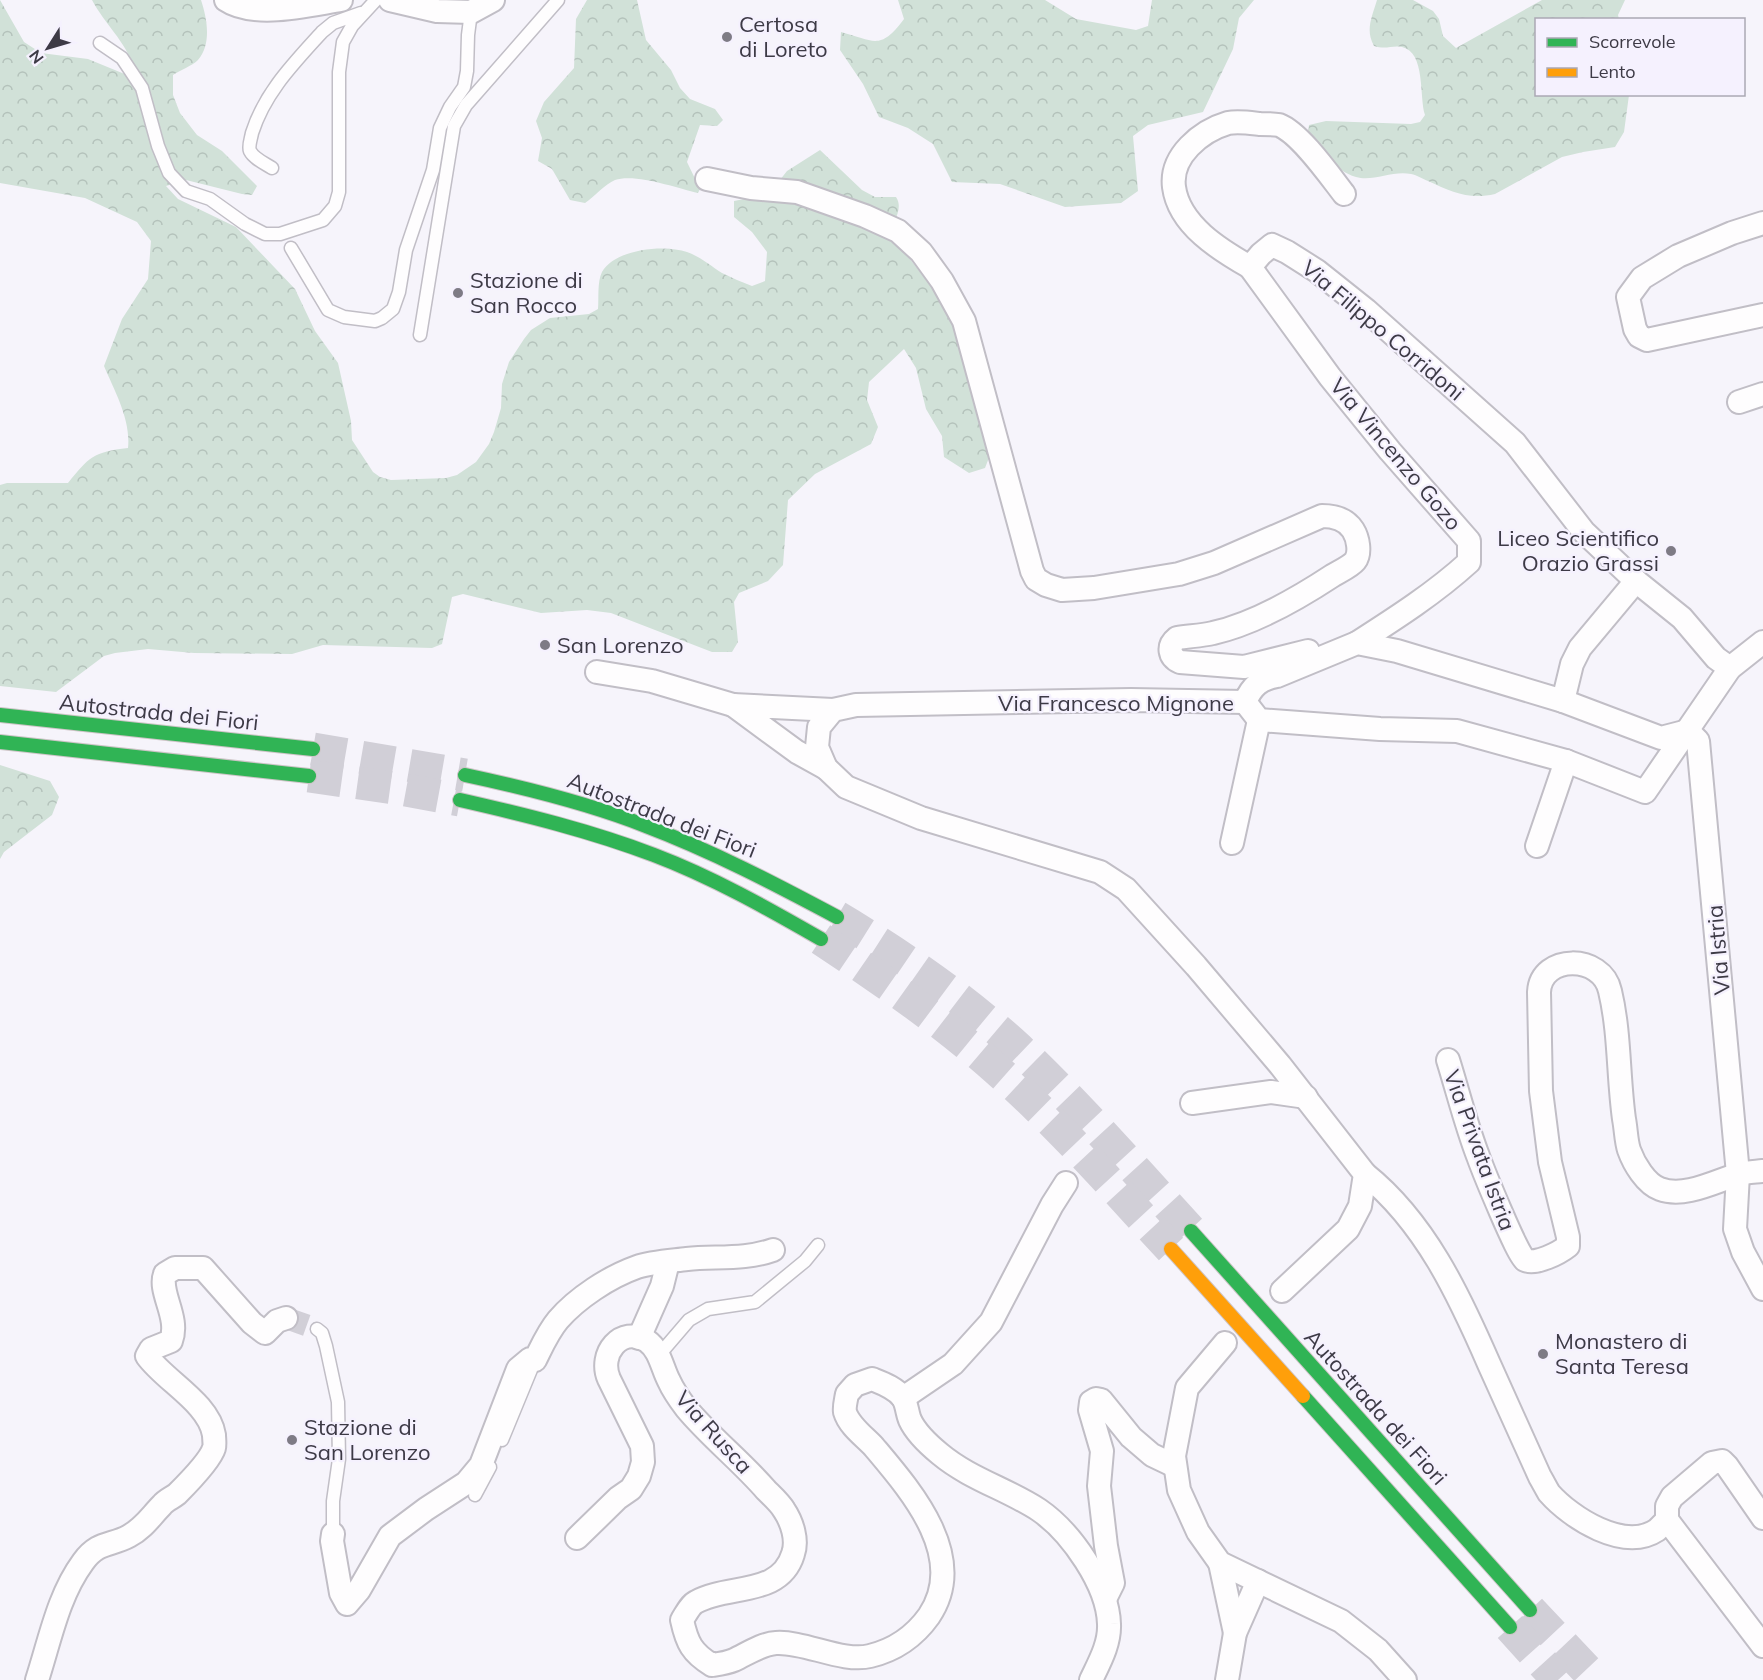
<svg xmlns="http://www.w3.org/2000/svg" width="1763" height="1680" viewBox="0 0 1763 1680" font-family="Mulish,sans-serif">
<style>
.forest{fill:url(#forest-crowns)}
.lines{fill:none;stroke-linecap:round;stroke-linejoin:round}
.street-tunnel{stroke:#d1cfd7;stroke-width:22;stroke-dasharray:22 11;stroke-linecap:butt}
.highway-tunnel{stroke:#d1cfd7;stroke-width:33;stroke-dasharray:33 16;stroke-linecap:butt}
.lane-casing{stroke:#c1bec6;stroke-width:15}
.street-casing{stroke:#c1bec6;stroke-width:26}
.fast-casing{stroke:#cdc4c6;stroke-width:16}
.slow-casing{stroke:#cdc4c6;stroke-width:16}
.lane{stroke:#fefdfe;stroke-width:12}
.street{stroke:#fefdfe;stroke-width:22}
.fast{stroke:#30b455;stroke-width:14}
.slow{stroke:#ff9f0a;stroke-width:14}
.poi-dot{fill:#7e7b85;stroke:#f5f1fe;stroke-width:2}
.labels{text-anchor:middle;stroke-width:4.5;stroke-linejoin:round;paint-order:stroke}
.poi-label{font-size:22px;fill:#3d3a46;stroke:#f5f1fe;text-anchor:start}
.street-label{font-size:22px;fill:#3d3a46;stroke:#f5f1fe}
</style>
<defs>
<pattern id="forest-crowns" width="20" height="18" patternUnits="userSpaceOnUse" patternTransform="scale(1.5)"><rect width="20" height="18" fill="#d1e1d8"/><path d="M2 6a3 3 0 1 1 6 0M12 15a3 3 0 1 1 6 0" fill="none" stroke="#b4c2bb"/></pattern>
</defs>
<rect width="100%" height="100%" fill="#f6f4fb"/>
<!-- forest -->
<g class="forest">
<path d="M0,0L24,42L41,53L88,59L127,75L133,66C126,42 104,23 92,0H201C207,18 212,44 198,60C192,66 180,70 173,75V95L180,113L197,135L222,151L257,186L252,195L242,194L186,180L166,186L178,199L236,227L295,289L315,331L338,363L351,421L352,440L373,472L380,477L391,480L446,478L457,475L476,462L489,444L494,432L501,408L502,384L509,362L524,339L531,330L550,318L589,314L598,309C599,298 597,282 602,272C615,249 664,244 687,252C699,256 711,266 722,273C732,278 742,282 752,286L765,281L767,252L752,232L734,217V201L769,194L787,171L820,150L862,190L875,197H896C905,210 889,224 893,237L934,290L963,342L981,430L990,455L985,468L969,473L944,457L942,436L926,409L916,368L904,349L869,382L867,400L878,427L871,444L815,474L788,500L783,565L768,581L739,593L734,602L738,642L732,652H712L611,613L587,610L541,613L463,594L452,597L442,644L432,648L323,645L292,654L194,653L148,649L115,653L104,656L56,692L0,686V485L7,483H68C89,457 93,452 128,448C131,420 115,392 104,366L122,319L148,279L151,241L137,222L85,198L0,183Z"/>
<path d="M587,0H637L646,40L671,70L680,88L690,99L715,109L723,120L717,126L700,125L687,162L700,189L698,193C677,188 635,173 615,180C605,184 594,197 585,203L570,200L552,169L538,161L542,138L536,121L544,102L574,68L576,19Z"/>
<path d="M898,0H1045L1076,19L1136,30L1148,26L1152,0H1254L1239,18L1233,49L1203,112L1148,125L1133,136L1138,191L1121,203L1065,207L1000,184L952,182L933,144L908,128L879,117L863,84L840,50L841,32C875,41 880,51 904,19Z"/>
<path d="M1377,0H1413L1433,11L1439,19L1443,36L1456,48L1542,0H1625L1618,15L1619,19L1536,20V94L1629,95L1624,132L1615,147L1583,152L1562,157L1495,194C1469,200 1452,192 1428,181C1423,179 1417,175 1411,174C1393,170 1373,182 1356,177C1335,171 1321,150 1308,134L1309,125L1326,121L1411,124L1420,122L1425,115C1419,98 1426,52 1402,47C1392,45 1386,50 1374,46C1365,30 1372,17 1377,0Z"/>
<polygon points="0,765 50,781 59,797 52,815 4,852 0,859"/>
</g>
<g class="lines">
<!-- street-tunnel -->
<polyline class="street-tunnel" points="286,1318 317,1329"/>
<!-- highway-tunnel -->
<g class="highway-tunnel">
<polyline points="313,749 465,775"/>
<polyline points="309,776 395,788 460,800"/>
<path d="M837,917C901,955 963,998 1018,1048C1079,1106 1134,1169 1191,1231"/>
<path d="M821,939C881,979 942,1021 996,1069C1059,1124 1114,1188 1171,1249"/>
<polyline points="1530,1610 1596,1680"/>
<polyline points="1510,1627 1558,1680"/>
</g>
<!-- lane casing -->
<g class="lane-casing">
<g id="lane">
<polyline points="100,43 122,58 142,88 158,146 169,173 186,191 210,199 245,224 265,234 280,234 323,220 335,206 339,192 339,72 343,42 352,26 376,0"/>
<path d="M272,168C266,164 254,159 250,151C248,146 251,139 252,133C265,92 294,63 322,32L333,23L361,13"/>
<polyline points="291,248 328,310 344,317 375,321 382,318 393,309 399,292 406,250 433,170 440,128 450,107 464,87 467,71 468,35 471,12"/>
<polyline points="420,335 454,126 466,105 558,0"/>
<polyline points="317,1329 322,1333 326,1346 338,1402 339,1459 333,1501 333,1534"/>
<polyline points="659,1355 689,1320 708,1309 755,1302 805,1261 818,1245"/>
<polyline points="502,1440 535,1360"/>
<polyline points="475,1495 490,1467"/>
</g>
</g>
<!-- street casing -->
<g class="street-casing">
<g id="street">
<path d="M226,0C254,19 309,5 341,0"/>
<polyline points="390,0 437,11 471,12 493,0"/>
<path d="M707,179L751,188L797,192L865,216L898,231L921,252L942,281L964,321L1032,571L1036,579L1046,585L1062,590L1094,588L1179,574L1214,563L1322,516C1335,516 1346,519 1353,530C1358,538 1361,553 1355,561C1350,567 1338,572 1332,576C1297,599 1253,624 1213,633C1201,636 1188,636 1177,638C1167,646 1169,657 1180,662L1244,667L1308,651"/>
<path d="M1344,194C1330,176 1300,133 1279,125C1273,124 1266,124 1260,124C1251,123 1238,121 1228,123C1201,131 1170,156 1174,187C1179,225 1220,250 1250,267L1261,254L1272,245L1287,252L1317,271L1366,310L1515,443L1584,532L1636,581L1682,618L1716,658L1730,668"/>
<polyline points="1763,223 1732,233 1678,256 1642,278 1628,297 1635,329 1639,336 1647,340 1763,315"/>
<path d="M1250,267L1330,377L1390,451L1469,541V562C1435,593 1396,618 1357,643"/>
<polyline points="1739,402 1763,394"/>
<polyline points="597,672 652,681 733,705"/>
<polyline points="1563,701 1572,664 1580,648 1636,581"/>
<polyline points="1245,702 1259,720 1380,729 1457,731 1566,761 1645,792 1730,668 1763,642"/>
<polyline points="1688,731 1698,741 1738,1174 1735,1229 1743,1252 1763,1289"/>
<polyline points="826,768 797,752 733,705 833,710"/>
<polyline points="1232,843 1259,720"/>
<polyline points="1537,846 1566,761"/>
<path d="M1448,1060C1458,1092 1466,1125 1478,1156C1483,1170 1518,1256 1525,1260C1536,1265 1559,1253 1568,1246V1237L1550,1162L1541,1091L1539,992C1541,954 1602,954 1610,991C1620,1033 1618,1076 1624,1119C1626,1129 1626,1141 1629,1150C1634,1164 1646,1184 1660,1189C1684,1198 1714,1182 1736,1175C1744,1172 1754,1172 1763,1171"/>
<polyline points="1192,1103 1271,1092 1306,1097"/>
<path d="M1365,1174C1425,1222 1459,1295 1489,1364C1506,1401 1523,1439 1540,1477C1543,1482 1546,1488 1549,1493C1571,1518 1624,1552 1657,1530C1660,1527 1664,1523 1667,1520"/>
<path d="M1282,1291L1348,1229L1360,1206L1365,1174L1280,1065L1196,966L1126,889L1100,872L921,818L846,787L826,768L817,747L819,727L833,710L856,705L1131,700L1245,702C1252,686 1260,679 1277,676L1357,643L1397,651L1563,701L1661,738L1688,731"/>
<polyline points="639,1338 662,1286 668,1262"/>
<polyline points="1225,1343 1187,1388 1174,1456 1179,1490 1198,1532 1220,1563 1341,1621 1378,1650 1405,1680"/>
<polyline points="903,1398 953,1364 991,1322 1052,1205 1066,1183"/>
<polyline points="1763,1518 1727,1466 1722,1461 1712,1463 1672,1497 1667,1506 1667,1520 1763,1646"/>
<path d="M333,1534L332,1541L341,1593L347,1604L359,1590L390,1536L426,1509L466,1483L481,1465L518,1369L530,1359L535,1360C542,1346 548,1332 558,1320C577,1298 609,1277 637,1267C652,1262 671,1261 687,1259C715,1256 745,1260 773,1250"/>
<path d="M577,1538L618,1498L631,1489L639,1476L643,1462L642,1446L609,1379C598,1354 621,1325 647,1341C660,1350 662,1368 669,1381C673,1390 680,1400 686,1408C710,1437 741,1461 766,1490C772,1496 780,1503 784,1510C792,1522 798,1540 793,1554C780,1597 728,1584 696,1602C690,1605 686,1614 682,1620C687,1643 692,1653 712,1665C719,1664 727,1663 734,1660C747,1654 761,1644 776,1643C804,1641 843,1663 870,1656C895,1650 914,1637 929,1616C969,1557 911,1491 874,1447C865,1437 849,1426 845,1412C844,1407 846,1400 847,1394L855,1385L872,1379C882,1383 896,1388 903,1398C907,1404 907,1413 910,1420C916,1433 929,1445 940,1454C970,1479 1007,1489 1039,1510C1071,1532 1108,1585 1109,1624C1110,1644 1099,1663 1091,1680"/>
<polyline points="1220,1563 1235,1633"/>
<polyline points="1105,1599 1113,1583 1106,1546 1099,1486 1102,1451 1090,1410 1091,1402 1096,1399 1101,1400 1131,1437 1152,1455 1175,1466"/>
<path d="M37,1680C50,1640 58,1596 83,1562C98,1541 111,1546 129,1536C144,1528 151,1516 162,1505C166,1500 172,1498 177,1494C187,1484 210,1461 214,1448C215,1445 214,1438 214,1435C209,1403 165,1381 147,1356L151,1349L171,1341C180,1317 158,1292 165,1274L175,1268H203L252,1323L265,1333L277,1321L286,1318"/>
<polyline points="1227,1680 1235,1633 1258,1581"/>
</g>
</g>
<!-- fast casing -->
<g class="fast-casing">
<g id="fast">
<polyline points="0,715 313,749"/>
<polyline points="0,742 309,776"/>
<path d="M465,775C526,788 588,803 646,826C712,851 775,884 837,917"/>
<path d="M460,800C526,815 591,831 654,855C712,877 767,908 821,939"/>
<polyline points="1191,1231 1530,1610"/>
<polyline points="1303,1396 1510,1627"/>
</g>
</g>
<!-- slow casing -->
<g class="slow-casing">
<polyline id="slow" points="1171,1249 1303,1396"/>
</g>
<!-- lane -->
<use href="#lane" class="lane"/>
<!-- street -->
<use href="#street" class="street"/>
<!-- fast -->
<use href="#fast" class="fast"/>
<!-- slow -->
<use href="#slow" class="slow"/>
</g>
<!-- markers -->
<g class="poi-dot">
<circle cx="727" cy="37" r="6"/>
<circle cx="458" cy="293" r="6"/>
<circle cx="1671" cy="551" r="6"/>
<circle cx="545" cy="645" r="6"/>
<circle cx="1543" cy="1354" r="6"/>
<circle cx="292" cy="1440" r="6"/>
</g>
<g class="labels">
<!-- poi labels -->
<g class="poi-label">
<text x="739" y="32">Certosa<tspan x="739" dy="25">di Loreto</tspan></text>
<text x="470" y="288">Stazione di<tspan x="470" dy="25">San Rocco</tspan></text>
<text x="1659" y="546" text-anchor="end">Liceo Scientifico<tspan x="1659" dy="25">Orazio Grassi</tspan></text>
<text x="557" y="653">San Lorenzo</text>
<text x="1555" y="1349">Monastero di<tspan x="1555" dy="25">Santa Teresa</tspan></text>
<text x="304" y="1435">Stazione di<tspan x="304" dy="25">San Lorenzo</tspan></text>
</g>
<!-- street labels -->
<g class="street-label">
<text transform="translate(1383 330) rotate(40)" y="8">Via Filippo Corridoni</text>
<text transform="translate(1396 454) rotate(50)" y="8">Via Vincenzo Gozo</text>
<text x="1116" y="711">Via Francesco Mignone</text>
<text transform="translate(159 712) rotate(6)" y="8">Autostrada dei Fiori</text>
<text transform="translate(662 815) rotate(21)" y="8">Autostrada dei Fiori</text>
<text transform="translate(1718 950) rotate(-95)" y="8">Via Istria</text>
<text transform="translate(1480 1150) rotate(70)" y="8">Via Privata Istria</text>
<text transform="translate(1376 1407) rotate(48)" y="8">Autostrada dei Fiori</text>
<text transform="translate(714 1432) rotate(48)" y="8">Via Rusca</text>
</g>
</g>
<!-- legend -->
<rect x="1535" y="18" width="210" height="78" fill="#f5f1fe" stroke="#aba8b4" stroke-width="1.5"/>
<rect x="1547" y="38" width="30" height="9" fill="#30b455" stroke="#aba8b4" stroke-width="1.5"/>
<text x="1589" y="48" font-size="18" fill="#3d3a46">Scorrevole</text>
<rect x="1547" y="68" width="30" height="9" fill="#ff9f0a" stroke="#aba8b4" stroke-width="1.5"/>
<text x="1589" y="78" font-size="18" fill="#3d3a46">Lento</text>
<!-- north arrow -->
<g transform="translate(48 48) rotate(233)" stroke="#f5f1fe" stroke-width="4.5" paint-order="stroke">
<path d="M0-4.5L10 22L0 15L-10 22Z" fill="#3d3a46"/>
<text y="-9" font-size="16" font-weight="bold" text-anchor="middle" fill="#3d3a46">N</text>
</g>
</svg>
